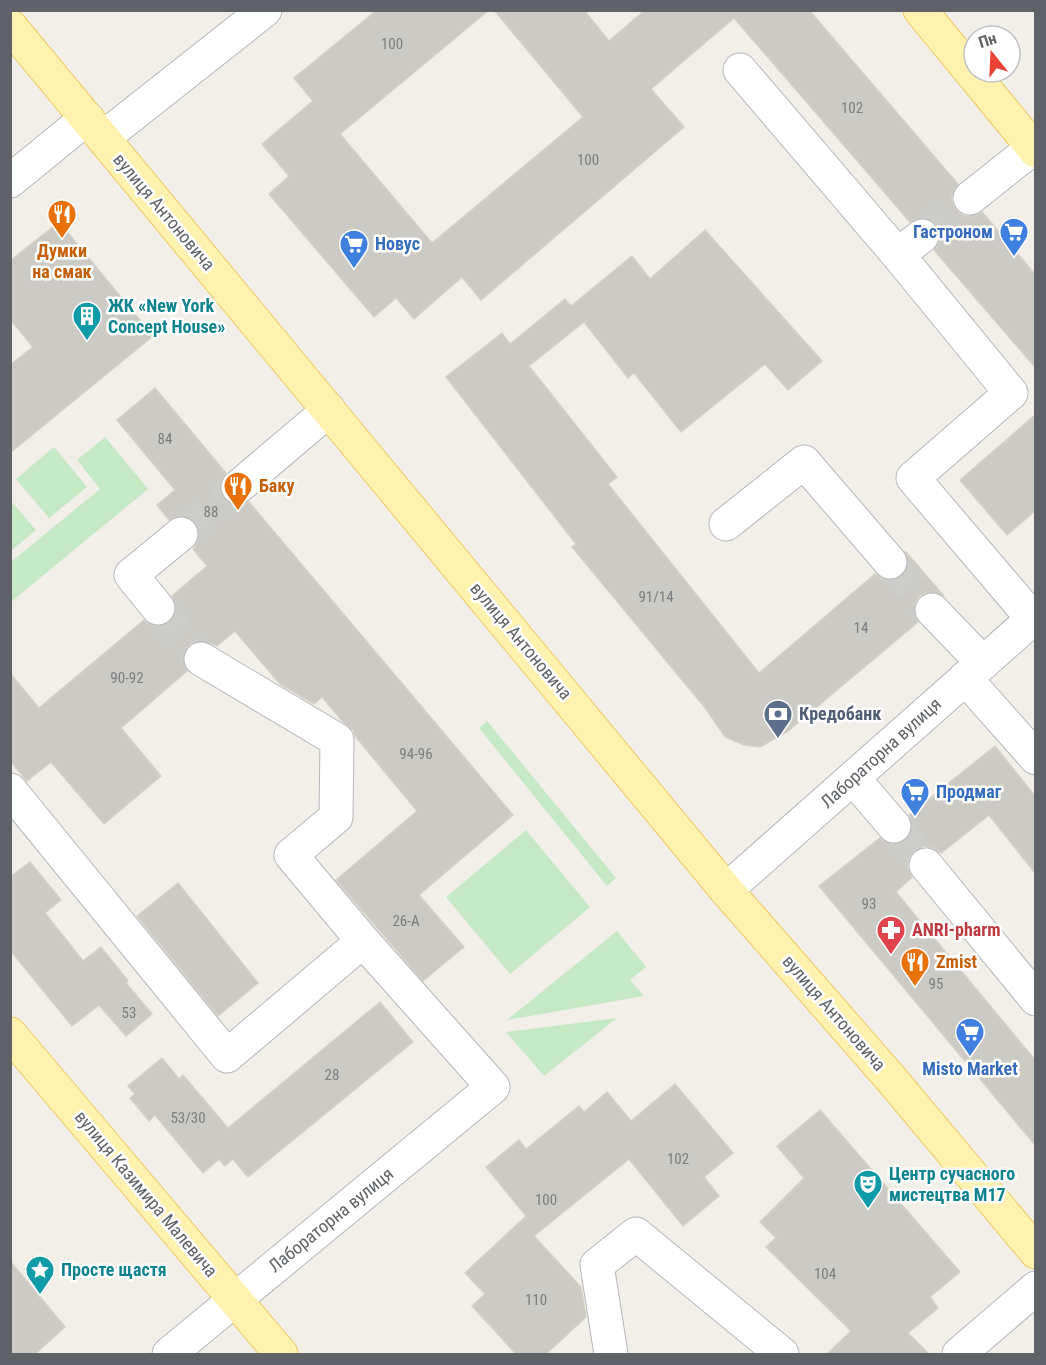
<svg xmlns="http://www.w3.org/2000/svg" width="1046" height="1365" viewBox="0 0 1046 1365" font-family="'Roboto Condensed',sans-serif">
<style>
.green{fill:#c5e8c5}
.building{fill:#cccac5;stroke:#d6d1c6;stroke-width:1.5}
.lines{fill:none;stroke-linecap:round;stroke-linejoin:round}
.minor-tunnel{stroke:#ccccc8;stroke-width:33;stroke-dasharray:33 16;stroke-linecap:butt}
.minor-casing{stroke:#b5b8bc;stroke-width:35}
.major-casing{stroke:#f2c960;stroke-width:35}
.minor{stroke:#fff;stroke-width:33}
.major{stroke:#fff2af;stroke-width:33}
.labels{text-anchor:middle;stroke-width:5;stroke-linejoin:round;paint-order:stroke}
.number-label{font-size:15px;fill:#7a7d7f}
.street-label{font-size:18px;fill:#5f6368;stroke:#fff}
.shop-label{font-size:18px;font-weight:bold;fill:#366cbe;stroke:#fff;text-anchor:start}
.food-label{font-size:18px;font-weight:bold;fill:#c56008;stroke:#fff;text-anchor:start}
.culture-label{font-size:18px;font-weight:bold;fill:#0d838f;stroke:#fff;text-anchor:start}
.service-label{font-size:18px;font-weight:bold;fill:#4e5e75;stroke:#fff;text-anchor:start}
.health-label{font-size:18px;font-weight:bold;fill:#be3a42;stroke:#fff;text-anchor:start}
</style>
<rect width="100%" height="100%" fill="#f1efe8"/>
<!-- green -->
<g class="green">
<polygon points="105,437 148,489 11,602 11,562 100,489 77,460"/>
<polygon points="54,447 87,487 49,518 16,479"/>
<polygon points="10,500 36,530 11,551 10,551"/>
<polygon points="487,721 616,878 607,886 479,728"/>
<polygon points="526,830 590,907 510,974 446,897"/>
<polygon points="617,931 646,967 630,980 644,996 507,1020"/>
<polygon points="617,1018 544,1076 506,1032"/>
</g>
<!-- building -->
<g class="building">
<polygon points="377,10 489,10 340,134 432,243 583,117 494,10 584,10 609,41 645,10 809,10 958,184 953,191 951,200 956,210 964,216 972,217 982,212 1035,274 1035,367 934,250 939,243 941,234 936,224 929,219 920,217 910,222 734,18 651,89 684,127 481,300 462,277 414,319 396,298 374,317 269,194 289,176 262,144 313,101 294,78"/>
<polygon points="59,222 153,336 10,453 10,365 33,347 10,319 10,261"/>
<polygon points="705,230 822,361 788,390 765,364 681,432 634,373 628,378 584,322 529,366 617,477 608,484 759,673 875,574 884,580 894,580 902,577 908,568 908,559 905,551 944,596 937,592 928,592 919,596 914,605 914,614 918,622 787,732 760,747 744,745 725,737 706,709 572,547 576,544 446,377 502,333 510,344 565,299 571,306 632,256 650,279"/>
<polygon points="155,388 226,473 220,481 220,491 223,499 232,505 241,505 249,502 513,815 419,895 464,947 423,981 336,880 417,811 355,736 353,730 343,722 322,697 314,704 280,684 235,631 217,646 202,640 191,643 185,649 182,658 187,671 121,728 161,776 104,824 51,762 27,781 10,761 10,673 39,708 144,620 152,626 160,627 170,622 176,614 177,606 172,596 207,566 193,549 199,540 199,530 196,523 187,516 177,516 169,520 157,505 175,490 117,420"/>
<polygon points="1035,415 1035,511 1007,535 960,480"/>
<polygon points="995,746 1035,796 1035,873 989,815 941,853 933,848 924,846 914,851 909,858 907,867 912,877 896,892 1035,1060 1035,1145 819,886 880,838 888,844 898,844 906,841 912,832 912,823 909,815"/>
<polygon points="30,862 61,900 45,913 83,961 101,947 128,981 126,983 152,1014 126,1036 99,1005 72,1026 10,950 10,877"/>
<polygon points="178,883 258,983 218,1016 137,916"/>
<polygon points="380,1002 413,1042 248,1177 233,1159 225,1166 219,1159 203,1173 155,1115 149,1121 130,1098 135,1094 128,1086 162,1058 179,1079 183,1075 228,1128"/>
<polygon points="675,1084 733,1153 704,1177 719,1196 683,1226 629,1159 534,1236 581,1287 586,1317 546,1354 516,1354 472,1306 485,1294 465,1273 526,1216 486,1167 519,1140 526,1149 579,1106 584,1112 607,1092 631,1121"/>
<polygon points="820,1110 960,1272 930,1297 938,1308 908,1333 929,1354 827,1354 851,1331 766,1247 776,1238 760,1222 804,1178 777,1146"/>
<polygon points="10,1261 65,1327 35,1354 10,1354"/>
</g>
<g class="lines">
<!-- minor-tunnel -->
<g class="minor-tunnel">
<polyline points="922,236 970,198"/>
<polyline points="181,534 238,487"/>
<polyline points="890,562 932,610"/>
<polyline points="158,608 201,659"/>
<polyline points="894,826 926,865"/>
</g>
<!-- minor casing -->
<g class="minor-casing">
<g id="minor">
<polyline points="740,70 898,255 1011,393 913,478 1033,619"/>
<polyline points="103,138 265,10"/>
<polyline points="10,181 87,118"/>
<polyline points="970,198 1033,148"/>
<polyline points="898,255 922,236"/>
<polyline points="238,487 329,410"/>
<polyline points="726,524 804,462 890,562"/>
<polyline points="158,608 131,575 181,534"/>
<polyline points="932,610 983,663"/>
<polyline points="965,678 1036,758"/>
<polyline points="853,778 894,826"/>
<polyline points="10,790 227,1056 363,941"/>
<polyline points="926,865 1036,999"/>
<polyline points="726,890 1036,616"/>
<polyline points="169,1354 493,1087 363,941 291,855 336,817 337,740 201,659"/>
<polyline points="611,1354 597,1265 636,1234 782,1354"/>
<polyline points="959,1354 1036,1288"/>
</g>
</g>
<!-- major casing -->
<g class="major-casing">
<g id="major">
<polyline points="920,10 1036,151"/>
<polyline points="10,26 726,890 892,1080 1036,1252"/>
<polyline points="10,1034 281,1354"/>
</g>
</g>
<!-- minor -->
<use href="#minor" class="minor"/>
<!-- major -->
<use href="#major" class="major"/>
</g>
<!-- icons -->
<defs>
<g id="restaurant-pin" transform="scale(1.5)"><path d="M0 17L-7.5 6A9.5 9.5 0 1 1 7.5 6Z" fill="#e8710a" stroke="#fff"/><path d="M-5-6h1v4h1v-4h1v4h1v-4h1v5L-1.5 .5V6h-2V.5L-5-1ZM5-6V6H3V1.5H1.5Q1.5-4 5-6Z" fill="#fff"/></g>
<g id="supermarket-pin" transform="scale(1.5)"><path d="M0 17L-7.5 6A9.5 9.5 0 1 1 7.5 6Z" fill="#3f7fe0" stroke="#fff"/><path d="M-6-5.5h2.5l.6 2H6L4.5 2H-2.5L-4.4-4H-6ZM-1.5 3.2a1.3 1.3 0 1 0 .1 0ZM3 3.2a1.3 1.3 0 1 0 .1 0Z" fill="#fff"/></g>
<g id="building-pin" transform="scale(1.5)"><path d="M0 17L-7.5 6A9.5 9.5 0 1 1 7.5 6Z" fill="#0f9aa8" stroke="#fff"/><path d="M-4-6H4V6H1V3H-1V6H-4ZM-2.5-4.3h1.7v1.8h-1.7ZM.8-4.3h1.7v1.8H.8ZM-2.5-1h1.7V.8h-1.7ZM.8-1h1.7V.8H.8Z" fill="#fff"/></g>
<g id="bank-pin" transform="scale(1.5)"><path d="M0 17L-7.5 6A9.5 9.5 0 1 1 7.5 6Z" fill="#5c6f8a" stroke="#fff"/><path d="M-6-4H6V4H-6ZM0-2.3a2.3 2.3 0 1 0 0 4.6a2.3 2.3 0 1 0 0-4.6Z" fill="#fff"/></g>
<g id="pharmacy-pin" transform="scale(1.5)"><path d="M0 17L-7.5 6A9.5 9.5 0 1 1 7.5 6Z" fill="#e0444e" stroke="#fff"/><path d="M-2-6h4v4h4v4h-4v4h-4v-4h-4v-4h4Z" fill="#fff"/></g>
<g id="theatre-pin" transform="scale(1.5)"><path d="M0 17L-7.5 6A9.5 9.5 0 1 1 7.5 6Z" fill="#0f9aa8" stroke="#fff"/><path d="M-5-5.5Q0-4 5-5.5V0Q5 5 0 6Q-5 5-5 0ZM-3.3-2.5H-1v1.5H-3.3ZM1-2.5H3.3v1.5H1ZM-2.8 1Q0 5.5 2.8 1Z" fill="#fff"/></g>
<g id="sight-pin" transform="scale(1.5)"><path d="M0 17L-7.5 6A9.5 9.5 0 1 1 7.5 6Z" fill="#0f9aa8" stroke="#fff"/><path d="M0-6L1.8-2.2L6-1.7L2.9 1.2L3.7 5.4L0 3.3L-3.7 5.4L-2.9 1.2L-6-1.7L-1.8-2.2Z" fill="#fff"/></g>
</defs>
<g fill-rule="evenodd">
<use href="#restaurant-pin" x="62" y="214"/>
<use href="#supermarket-pin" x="1014" y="232"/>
<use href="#supermarket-pin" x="354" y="244"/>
<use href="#building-pin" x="87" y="316"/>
<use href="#restaurant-pin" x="238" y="486"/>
<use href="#bank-pin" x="778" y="714"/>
<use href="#supermarket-pin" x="915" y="792"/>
<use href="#pharmacy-pin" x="891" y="930"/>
<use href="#restaurant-pin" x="915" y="962"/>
<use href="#supermarket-pin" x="970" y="1032"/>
<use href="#theatre-pin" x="868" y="1184"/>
<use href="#sight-pin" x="40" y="1270"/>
</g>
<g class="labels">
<!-- number labels -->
<g class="number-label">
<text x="392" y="49">100</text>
<text x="852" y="113">102</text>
<text x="588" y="165">100</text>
<text x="165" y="444">84</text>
<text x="211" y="517">88</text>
<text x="656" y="602">91/14</text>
<text x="861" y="633">14</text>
<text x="127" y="683">90-92</text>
<text x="416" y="759">94-96</text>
<text x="869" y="909">93</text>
<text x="406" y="926">26-А</text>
<text x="936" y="989">95</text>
<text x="129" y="1018">53</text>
<text x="332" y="1080">28</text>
<text x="188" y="1123">53/30</text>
<text x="678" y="1164">102</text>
<text x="546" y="1205">100</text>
<text x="825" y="1279">104</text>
<text x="536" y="1305">110</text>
</g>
<!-- street labels -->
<g class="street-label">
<text transform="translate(164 212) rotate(50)" y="6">вулиця Антоновича</text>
<text transform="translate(521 641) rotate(50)" y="6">вулиця Антоновича</text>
<text transform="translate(881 753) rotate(-42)" y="6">Лабораторна вулиця</text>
<text transform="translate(834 1013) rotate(49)" y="6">вулиця Антоновича</text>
<text transform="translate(146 1194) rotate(50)" y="6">вулиця Казимира Малевича</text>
<text transform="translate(331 1220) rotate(-39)" y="6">Лабораторна вулиця</text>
</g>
<!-- shop labels -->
<g class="shop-label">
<text x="993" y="238" text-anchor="end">Гастроном</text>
<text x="375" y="250">Новус</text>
<text x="936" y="798">Продмаг</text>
<text x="970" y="1075" text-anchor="middle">Misto Market</text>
</g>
<!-- food labels -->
<g class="food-label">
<text x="62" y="257" text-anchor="middle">Думки<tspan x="62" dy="21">на смак</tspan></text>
<text x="259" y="492">Баку</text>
<text x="936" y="968">Zmist</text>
</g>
<!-- culture labels -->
<g class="culture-label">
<text x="108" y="312">ЖК «New York<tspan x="108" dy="21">Concept House»</tspan></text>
<text x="889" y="1180">Центр сучасного<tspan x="889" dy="21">мистецтва M17</tspan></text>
<text x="61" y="1276">Просте щастя</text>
</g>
<!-- service labels -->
<g class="service-label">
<text x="799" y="720">Кредобанк</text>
</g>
<!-- health labels -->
<g class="health-label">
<text x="912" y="936">ANRI-pharm</text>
</g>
</g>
<!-- border -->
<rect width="1046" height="1365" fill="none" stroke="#5f6368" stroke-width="24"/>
<!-- north arrow -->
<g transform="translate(992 54) rotate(342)"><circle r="28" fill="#ffffff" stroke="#bfc1c3" stroke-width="1.5"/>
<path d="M0-4.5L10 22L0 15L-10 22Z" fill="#ea4335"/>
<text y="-9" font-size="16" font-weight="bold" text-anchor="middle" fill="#5f6368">Пн</text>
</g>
</svg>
